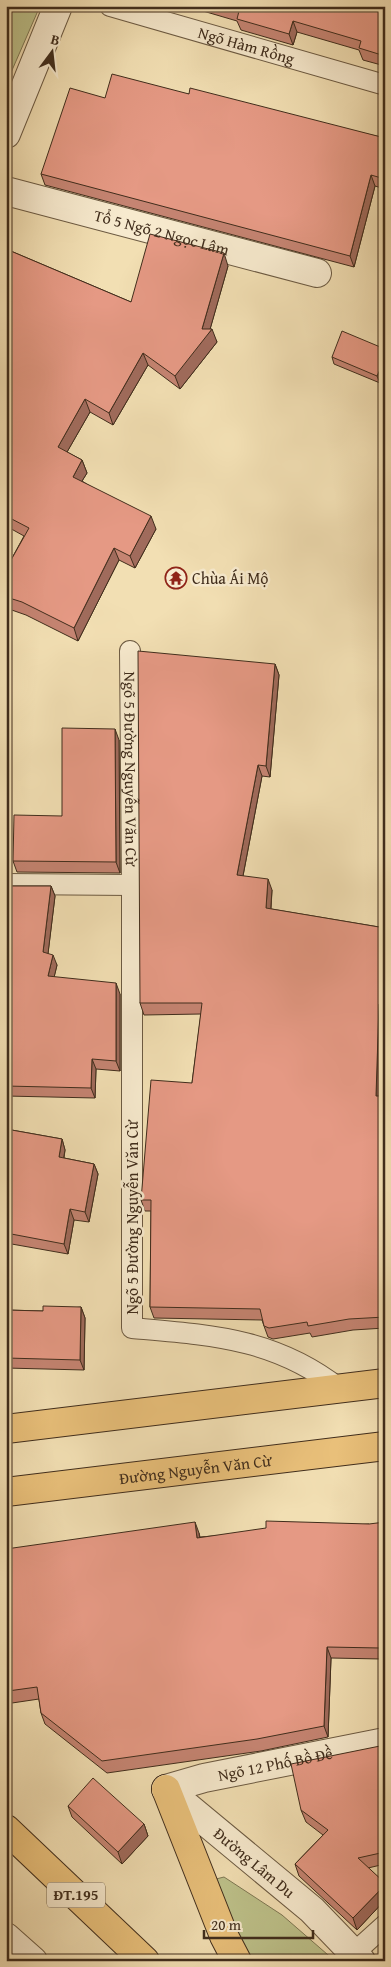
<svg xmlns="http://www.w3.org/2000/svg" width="391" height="1967" viewBox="0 0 391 1967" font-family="'Gentium Book Plus',serif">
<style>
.green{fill:#bdc18a;stroke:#7e7753}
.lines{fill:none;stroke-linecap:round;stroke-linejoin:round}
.lane-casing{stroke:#6c5a42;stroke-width:22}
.street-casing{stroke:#6c5a42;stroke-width:30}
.primary-casing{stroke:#402d1c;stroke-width:30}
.lane{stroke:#f7eace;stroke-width:20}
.street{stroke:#f7eace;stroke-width:28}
.primary{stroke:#e9c07a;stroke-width:28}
.wall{fill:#c58472;stroke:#402d1c}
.shaded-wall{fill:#a06b5c;stroke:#402d1c}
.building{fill:#e59984;stroke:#402d1c}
.labels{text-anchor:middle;stroke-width:5;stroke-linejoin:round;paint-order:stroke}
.shield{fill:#f7eace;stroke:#776651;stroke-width:1}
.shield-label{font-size:15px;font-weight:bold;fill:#402d1c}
.street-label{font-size:16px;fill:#402d1c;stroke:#f7eace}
.poi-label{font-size:16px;fill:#402d1c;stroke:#f7eace;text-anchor:start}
</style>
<rect width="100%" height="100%" fill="#f2dfb3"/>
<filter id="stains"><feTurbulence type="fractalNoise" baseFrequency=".004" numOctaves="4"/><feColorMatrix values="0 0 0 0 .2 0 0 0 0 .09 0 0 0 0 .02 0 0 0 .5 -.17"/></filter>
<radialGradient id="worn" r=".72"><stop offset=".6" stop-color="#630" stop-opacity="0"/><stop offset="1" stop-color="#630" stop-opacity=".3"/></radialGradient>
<!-- green -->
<g class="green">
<polygon points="6,6 40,6 6,84"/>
<polygon points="224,1877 282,1915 335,1961 247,1961 212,1887 216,1879"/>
</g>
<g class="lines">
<!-- lane casing -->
<g class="lane-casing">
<g id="lane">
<path id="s1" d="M110,6L385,85"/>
<path id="s2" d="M130,651L132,885V1328C211,1335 275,1338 340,1389"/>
<polyline points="6,884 132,885"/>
<polyline points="354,1953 385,1925"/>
</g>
</g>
<!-- street casing -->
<g class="street-casing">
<g id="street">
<polyline points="6,134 58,6"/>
<path id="s3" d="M6,191L317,273"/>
<path id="s4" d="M166,1789L312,1910L361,1961"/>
<path id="s5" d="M166,1789L204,1778L385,1742"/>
<polyline points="6,1937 33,1961"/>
</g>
</g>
<!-- primary casing -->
<g class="primary-casing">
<g id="primary">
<polyline points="6,1429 385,1383"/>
<path id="s6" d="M6,1492L385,1446"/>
<polyline points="166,1789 224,1936 237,1961"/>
<polyline points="6,1829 145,1961"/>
</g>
</g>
<!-- lane -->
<use href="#lane" class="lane"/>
<!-- street -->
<use href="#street" class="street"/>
<!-- primary -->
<use href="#primary" class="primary"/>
</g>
<!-- wall -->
<g class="wall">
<polygon points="186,6 385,6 385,66 363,60 359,50 297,32 293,45 241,30 237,21"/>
<polygon points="189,94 385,138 385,189 375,186 354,267 45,185 41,174 105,98"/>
<polygon points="6,249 131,302 228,266 210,329 217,342 180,389 148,365 113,425 90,412 67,452 82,460 87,473 82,481 156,529 135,568 119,560 78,641 26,615 6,608 6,569 24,536 6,526"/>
<polygon points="385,349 385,372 380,383 334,364 332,357"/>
<polygon points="275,664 279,675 270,777 262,776 243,876 272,890 271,909 385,928 385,1016 383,1015 381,1096 385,1096 385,1328 353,1330 312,1337 310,1333 273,1339 268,1337 264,1326 262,1320 154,1318 150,1307 151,1211 145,1211 141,1200 192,1083 201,1014 144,1015 140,1003"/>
<polygon points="119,740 120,873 17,872 13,861 62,816"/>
<polygon points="6,886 51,886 55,896 48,953 57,965 54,977 120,994 120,1071 96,1069 95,1098 6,1096"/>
<polygon points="6,1129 62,1139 65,1150 64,1158 94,1164 98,1174 89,1222 74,1220 68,1254 6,1243"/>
<polygon points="81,1307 85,1318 84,1370 6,1368 6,1310 43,1311"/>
<polygon points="369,1524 381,1659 331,1658 328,1737 261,1751 107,1773 45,1724 41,1713 39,1699 12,1703 8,1691 199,1533 200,1537"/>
<polygon points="385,1745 385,1864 368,1868 385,1883 385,1900 357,1930 299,1876 295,1864 323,1835 306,1822 301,1810"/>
<polygon points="68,1806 144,1824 148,1836 122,1864 72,1817"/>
</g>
<!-- shaded-wall -->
<g class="shaded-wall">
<polygon points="293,21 297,32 293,45 289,34"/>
<polygon points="371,175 375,186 354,267 350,256"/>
<polygon points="224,253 228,266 209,333 212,329 217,342 180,389 175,376 202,329"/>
<polygon points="143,353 148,365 113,425 109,413"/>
<polygon points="385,359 385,372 380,383 377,376"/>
<polygon points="85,399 90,412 63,459 58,447"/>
<polygon points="82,460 87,473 77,489 73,477"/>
<polygon points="151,516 156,529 135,568 130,556"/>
<polygon points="114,548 119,560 78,641 74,628"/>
<polygon points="275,664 279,675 270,777 266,766"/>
<polygon points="115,729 119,740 120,873 116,862"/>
<polygon points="258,765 262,776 241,886 237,875"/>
<polygon points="268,879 272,890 270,919 266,908"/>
<polygon points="51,886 55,896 47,962 43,952"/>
<polygon points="53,955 57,965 52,986 48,976"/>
<polygon points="116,983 120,994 120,1071 116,1061"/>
<polygon points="379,1004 383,1015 380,1107 376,1096"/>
<polygon points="92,1059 96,1069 95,1098 91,1088"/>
<polygon points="62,1139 65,1150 62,1167 59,1157"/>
<polygon points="94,1164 98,1174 89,1222 85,1212"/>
<polygon points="70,1209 74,1220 68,1254 64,1244"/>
<polygon points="81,1307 85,1318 84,1370 80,1360"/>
<polygon points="195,1522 199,1533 201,1549 197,1538"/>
<polygon points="327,1647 331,1658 328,1737 324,1726"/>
<polygon points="144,1824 148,1836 122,1864 118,1852"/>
<polygon points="385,1885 385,1900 357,1930 353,1918"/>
</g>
<!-- building -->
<g class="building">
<polygon points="221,6 385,6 385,56 359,48 361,41 293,21 289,34 237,19 239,11"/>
<polygon points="112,74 189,94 190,88 385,138 385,179 371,175 350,256 41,174 70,88 105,98"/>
<polygon points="150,234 224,253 202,329 212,329 175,376 143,353 109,413 85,399 58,447 82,460 73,477 151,516 130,556 114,548 74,628 22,602 6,597 6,569 29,528 6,516 6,249 131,302"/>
<polygon points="342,331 385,349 385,359 377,376 332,357"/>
<polygon points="138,651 275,664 266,766 258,765 237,875 268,879 266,908 385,928 385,1005 379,1004 376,1096 385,1096 385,1317 349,1319 308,1326 307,1322 269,1328 264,1326 260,1309 150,1307 151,1200 141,1200 151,1080 192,1083 202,1003 140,1003"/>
<polygon points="62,728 115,729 116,862 13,861 14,815 62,816"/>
<polygon points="6,886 51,886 43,952 53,955 48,976 116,983 116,1061 92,1059 91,1088 6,1086"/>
<polygon points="6,1129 62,1139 59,1157 94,1164 85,1212 70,1209 64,1244 6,1233"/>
<polygon points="43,1306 81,1307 80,1360 6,1358 6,1310 43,1311"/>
<polygon points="266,1521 369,1524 385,1522 385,1698 380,1648 327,1647 324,1726 257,1739 102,1761 41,1713 37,1687 8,1691 6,1683 6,1549 195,1522 197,1538 266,1528"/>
<polygon points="385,1745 385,1852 358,1858 385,1883 385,1885 353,1918 295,1864 328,1830 301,1810 291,1764"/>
<polygon points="93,1778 144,1824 118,1852 68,1806"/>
</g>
<!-- icons -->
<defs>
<g id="temple-ring" transform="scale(1.125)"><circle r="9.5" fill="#f7eace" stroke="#8f2418" stroke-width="1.5"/><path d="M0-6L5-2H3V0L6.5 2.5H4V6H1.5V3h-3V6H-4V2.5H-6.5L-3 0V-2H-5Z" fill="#8f2418"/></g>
</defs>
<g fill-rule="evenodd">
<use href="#temple-ring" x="176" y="578"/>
</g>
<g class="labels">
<!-- shield labels -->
<rect class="shield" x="47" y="1882.5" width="58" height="25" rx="4"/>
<g class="shield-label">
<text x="76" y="1900">ĐT.195</text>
</g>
<!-- street labels -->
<g class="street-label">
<text dy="6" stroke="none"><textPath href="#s1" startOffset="142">Ngõ Hàm Rồng</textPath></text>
<text dy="6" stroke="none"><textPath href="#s3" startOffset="161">Tổ 5 Ngõ 2 Ngọc Lâm</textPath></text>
<text dy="6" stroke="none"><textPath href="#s2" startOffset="118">Ngõ 5 Đường Nguyễn Văn Cừ</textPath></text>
<text transform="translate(132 1217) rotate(-90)" y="6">Ngõ 5 Đường Nguyễn Văn Cừ</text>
<text dy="6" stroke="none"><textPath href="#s6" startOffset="191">Đường Nguyễn Văn Cừ</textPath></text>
<text dy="6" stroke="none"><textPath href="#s5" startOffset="112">Ngõ 12 Phố Bồ Đề</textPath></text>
<text dy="6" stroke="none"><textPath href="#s4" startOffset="115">Đường Lâm Du</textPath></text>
</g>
<!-- poi labels -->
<g class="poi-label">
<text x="192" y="584">Chùa Ái Mộ</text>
</g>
</g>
<!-- margin -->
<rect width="391" height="1967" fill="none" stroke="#f2dfb3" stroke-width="25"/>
<rect x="8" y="8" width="376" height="1952" fill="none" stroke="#402d1c" stroke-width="2.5"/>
<rect x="12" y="12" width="366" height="1942" fill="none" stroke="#402d1c"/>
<!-- north arrow -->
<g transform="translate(52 52) rotate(15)" stroke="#f7eace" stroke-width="4" paint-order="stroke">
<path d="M0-4L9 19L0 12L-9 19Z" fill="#402d1c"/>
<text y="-8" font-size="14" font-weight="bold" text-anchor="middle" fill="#402d1c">B</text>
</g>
<!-- scale -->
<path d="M204 1930v8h109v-8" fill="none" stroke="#402d1c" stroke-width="2.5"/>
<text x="211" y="1930" font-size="15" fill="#402d1c" stroke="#f7eace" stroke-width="4" paint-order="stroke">20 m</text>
<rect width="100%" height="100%" filter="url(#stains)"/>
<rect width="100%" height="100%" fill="url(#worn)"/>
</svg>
